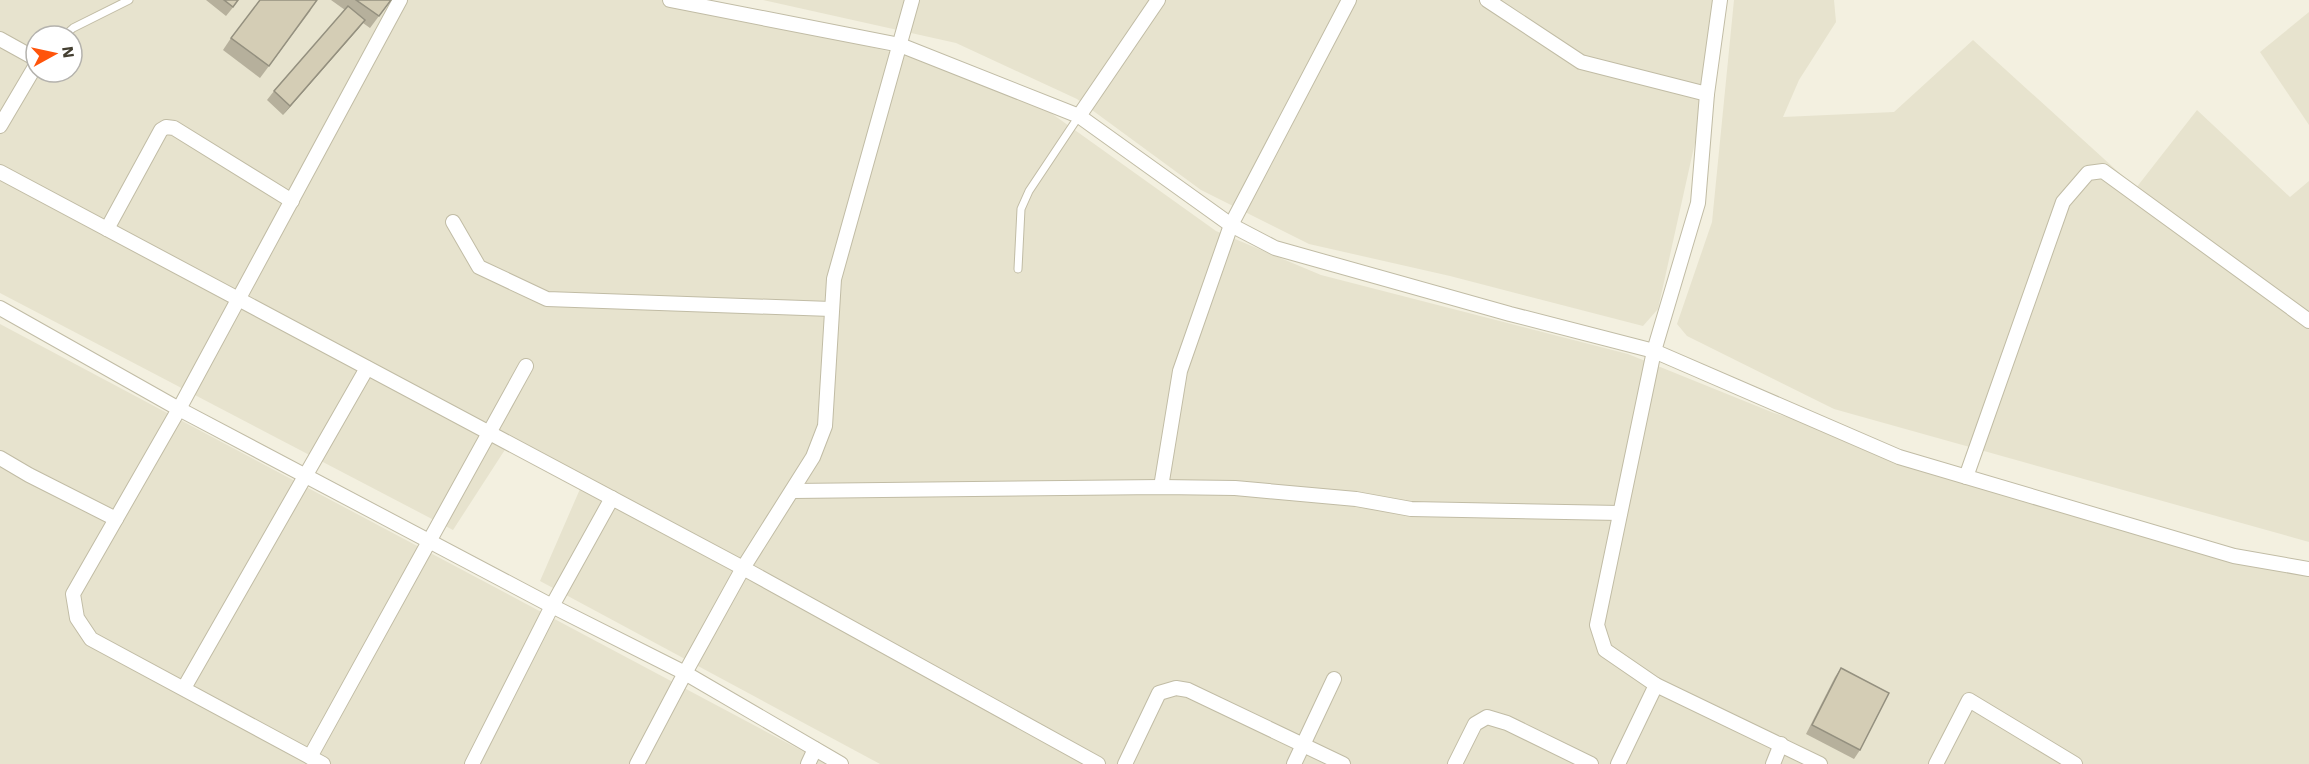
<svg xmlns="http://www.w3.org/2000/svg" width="2309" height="764" viewBox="0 0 2309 764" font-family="'Work Sans',sans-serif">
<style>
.residential{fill:#e7e3ce;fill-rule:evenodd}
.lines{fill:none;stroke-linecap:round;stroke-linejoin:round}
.service-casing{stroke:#c1bca5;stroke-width:9}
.minor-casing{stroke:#c1bca5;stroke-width:16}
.service{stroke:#fff;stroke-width:7}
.minor{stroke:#fff;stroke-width:14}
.wall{fill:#b6b09c}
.shaded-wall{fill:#94907f}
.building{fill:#d4cdb5;stroke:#94907f;stroke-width:1.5}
</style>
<rect width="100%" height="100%" fill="#f3f0e0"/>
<!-- residential -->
<g class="residential">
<path d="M0,0H676L949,66L1051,113L1216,231L1321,275L1628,354L1774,413L2062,501L2309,569V764H880L540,581L580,489L508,445L453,530L0,293ZM36,36H72V72H36Z"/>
<polygon points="763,0 1715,0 1698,129 1658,309 1643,326 1450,276 1309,244 1201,190 1077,99 956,43"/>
<polygon points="1734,0 1834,0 1836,22 1799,80 1783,117 1894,112 1973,40 2136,188 2197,110 2290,197 2309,181 2309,542 1834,409 1687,336 1677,324 1712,222"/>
<polygon points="2309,12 2309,125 2260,52"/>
<polygon points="0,324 827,764 0,764"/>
</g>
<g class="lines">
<!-- service casing -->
<g class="service-casing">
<g id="service">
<polyline points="64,36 73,28 129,0"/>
<polyline points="1018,269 1021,209 1029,191 1079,116"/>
</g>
</g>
<!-- minor casing -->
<g class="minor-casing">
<g id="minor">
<polyline points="670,0 900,45 1079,116 1231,225 1275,248 1510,314 1654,351 1899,457 2234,556 2309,569"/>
<polyline points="1487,0 1581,62 1707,94"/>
<polyline points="1720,0 1707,94 1698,203 1654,351 1597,625 1605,650 1656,685 1820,764"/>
<polyline points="0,39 36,59"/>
<polyline points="1079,116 1158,0"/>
<polyline points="0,126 36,65"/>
<polyline points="0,172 743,568 1098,764"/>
<polyline points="453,222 479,267 547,299 831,309"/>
<polyline points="107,229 161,130 166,127 174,128 292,201"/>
<polyline points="0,308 179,409 552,606 685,673 841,764"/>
<polyline points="0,458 29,475 116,519"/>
<polyline points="1966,477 2063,202 2088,173 2103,171 2309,321"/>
<polyline points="1161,487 1180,371 1231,225 1349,0"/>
<polyline points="793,491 1161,487 1235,488 1356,499 1411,509 1620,513"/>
<polyline points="184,688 367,368"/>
<polyline points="310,757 526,366"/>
<polyline points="323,764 91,639 77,618 73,594 179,409 400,0"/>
<polyline points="472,764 552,606 612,498"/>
<polyline points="637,764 685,673 743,568 813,457 825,426 834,279 912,0"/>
<polyline points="808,764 815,749"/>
<polyline points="1125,764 1159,693 1176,688 1188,690 1343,764"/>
<polyline points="1294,764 1334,679"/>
<polyline points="1455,764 1475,724 1487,717 1507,723 1591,764"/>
<polyline points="1618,764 1656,685"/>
<polyline points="1773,764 1781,744"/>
<polyline points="1936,764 1969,700 2075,764"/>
</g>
</g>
<!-- service -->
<use href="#service" class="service"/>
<!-- minor -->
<use href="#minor" class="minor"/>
</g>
<!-- wall -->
<g class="wall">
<polygon points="206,0 239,0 226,16"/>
<polygon points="331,0 391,0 370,28 363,23 358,29 283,115 267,100 274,91 345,10"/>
<polygon points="311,10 260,78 223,50 231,38"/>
<polygon points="1841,668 1860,750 1854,759 1806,734 1835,677"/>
</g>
<!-- shaded-wall -->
<polygon class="shaded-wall" points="365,20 358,29 283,115 290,106"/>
<!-- building -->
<g class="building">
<polygon points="224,0 238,0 233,7"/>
<polygon points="260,0 317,0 269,66 231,38"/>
<polygon points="356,0 391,0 379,16"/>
<polygon points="348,6 365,20 290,106 274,91"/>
<polygon points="1841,668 1889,693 1860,750 1812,725"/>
</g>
<!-- north arrow -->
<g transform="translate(54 54) rotate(82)"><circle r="28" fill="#ffffff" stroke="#b4b2ad" stroke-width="1.5"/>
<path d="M0-4.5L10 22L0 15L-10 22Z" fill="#ff540b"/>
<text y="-9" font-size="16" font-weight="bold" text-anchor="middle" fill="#443f31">N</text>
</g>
</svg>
